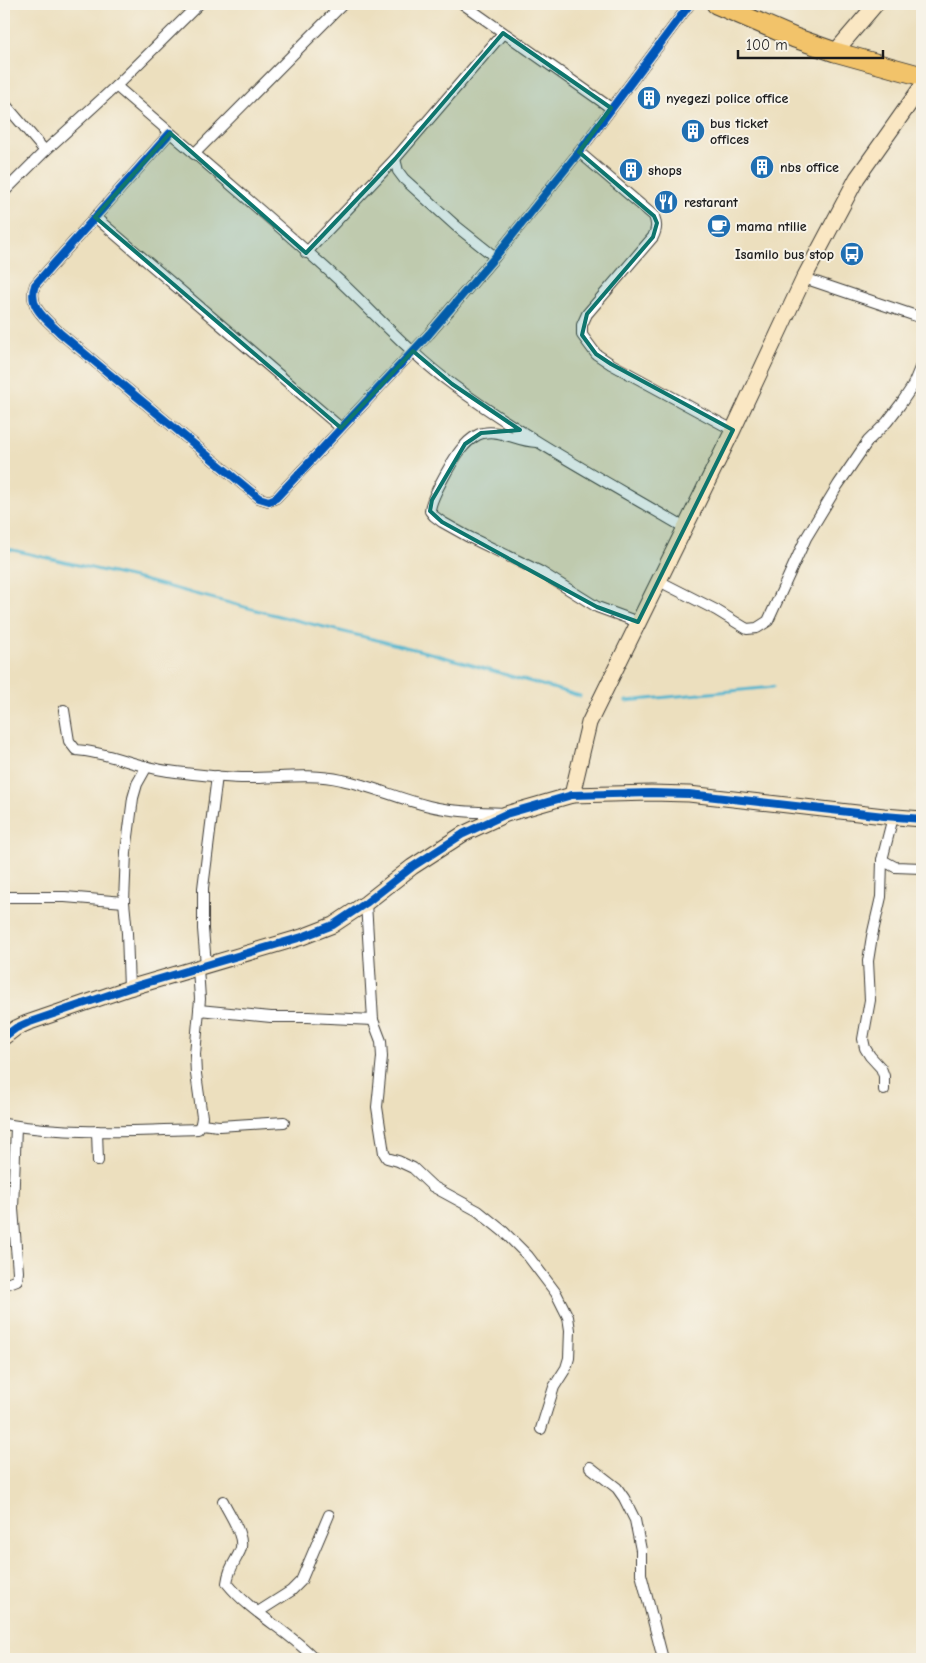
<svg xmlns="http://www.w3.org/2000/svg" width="926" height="1663" viewBox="0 0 926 1663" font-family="'Comic Neue',sans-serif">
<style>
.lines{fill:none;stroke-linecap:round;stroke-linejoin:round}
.stream{stroke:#4fb4ce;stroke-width:3}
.street-casing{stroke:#3b3934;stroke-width:12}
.secondary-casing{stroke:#3b3934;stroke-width:17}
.highway-casing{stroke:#3b3934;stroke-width:21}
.street{stroke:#fff;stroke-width:10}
.secondary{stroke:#fae7c3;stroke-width:15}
.highway{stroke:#f2c36a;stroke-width:19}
.cycleway-casing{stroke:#f7f3e8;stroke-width:11}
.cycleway{stroke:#0057b8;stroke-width:8}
.marked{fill:#0f766e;fill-opacity:0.2;stroke:#0f766e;stroke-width:4;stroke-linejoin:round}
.labels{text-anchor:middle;stroke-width:4;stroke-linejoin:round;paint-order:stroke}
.poi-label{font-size:14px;font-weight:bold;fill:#1c1c1c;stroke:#f7f3e8;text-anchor:start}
</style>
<rect width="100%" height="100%" fill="#f7f3e8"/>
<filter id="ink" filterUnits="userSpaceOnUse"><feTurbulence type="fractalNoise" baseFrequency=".02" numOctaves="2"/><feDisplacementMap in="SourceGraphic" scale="10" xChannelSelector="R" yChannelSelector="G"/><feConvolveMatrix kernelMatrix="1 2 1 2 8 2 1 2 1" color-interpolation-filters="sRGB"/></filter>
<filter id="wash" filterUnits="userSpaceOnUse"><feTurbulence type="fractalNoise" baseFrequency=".0096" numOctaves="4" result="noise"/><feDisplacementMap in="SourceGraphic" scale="20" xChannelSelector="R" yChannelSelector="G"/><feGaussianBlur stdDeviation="1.12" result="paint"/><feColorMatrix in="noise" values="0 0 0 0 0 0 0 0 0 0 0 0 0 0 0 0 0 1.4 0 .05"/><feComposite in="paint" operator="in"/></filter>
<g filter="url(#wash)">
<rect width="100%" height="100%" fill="#ecdfbe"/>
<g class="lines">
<!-- stream -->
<g class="stream">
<polyline points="4,548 143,580 271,614 434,654 580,696"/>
<polyline points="626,701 773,687"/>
</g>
</g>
</g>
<g filter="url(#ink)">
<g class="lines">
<!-- street casing -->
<g class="street-casing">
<g id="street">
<polyline points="463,4 611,108"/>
<path d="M116,86C191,151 268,215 341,282C378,317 412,355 453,385C526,439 607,482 685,528"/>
<polyline points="4,103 45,151"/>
<path d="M170,133L35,285C27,307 46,319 60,333L259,498L269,501L276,498L429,334L495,257L579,152L690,4"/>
<path d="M579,152L654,216C657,224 657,229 653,237L587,314L582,325V335L596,354L611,364L733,430"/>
<polyline points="194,154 343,4"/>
<polyline points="395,159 398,171 404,179 456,226 495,257"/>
<polyline points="4,192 45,151 116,86 199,4"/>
<polyline points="95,217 341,428"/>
<polyline points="306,253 395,159 503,33"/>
<polyline points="804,278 922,318"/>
<path d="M536,442C518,442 501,429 483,433C477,434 468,441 464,446C455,455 430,499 430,511L434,516L442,522L467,536L541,572L597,607L638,622"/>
<polyline points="659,581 716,610 747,629 757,628 768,621 806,538 838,485 868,441 887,422 900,405 912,387 922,363"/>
<path d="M64,710L69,741L76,750C108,752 136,767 168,771C194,774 221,778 247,778C279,778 311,773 342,780C372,786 399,799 429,806C453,812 480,812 505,813"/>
<polyline points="882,860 895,867 922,868"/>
<polyline points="4,897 65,897 124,902"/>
<polyline points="366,903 373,1020 381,1041 382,1057 377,1107 384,1153 387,1158 398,1161 413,1168 432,1186 478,1211 504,1232 528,1256 556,1293 568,1317 570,1330 569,1358 566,1368 554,1387 541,1429"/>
<polyline points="206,965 203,929 203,888 217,776"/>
<polyline points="129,988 127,933 124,902 126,852 133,798 137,784 146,768"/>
<polyline points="199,1010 271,1017 308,1017 373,1020"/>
<polyline points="884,1090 884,1076 881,1068 870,1056 865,1048 863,1039 870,1000 868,961 872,936 881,897 882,860 893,817"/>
<path d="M4,1124C68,1135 133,1131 198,1129L201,1124L202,1117L196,1074L195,1054L200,999L198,968"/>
<polyline points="201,1124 219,1126 284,1122"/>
<polyline points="97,1131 98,1161"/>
<polyline points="4,1285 17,1280 18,1272 13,1209 16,1126"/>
<polyline points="590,1467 617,1488 624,1498 635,1520 641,1550 641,1574 663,1659"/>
<path d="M223,1501C229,1514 246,1537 240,1551C234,1564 229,1568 227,1583C252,1614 289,1631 315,1659"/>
<polyline points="258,1612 291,1591 301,1581 329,1515"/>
</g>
</g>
<!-- secondary casing -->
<g class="secondary-casing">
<g id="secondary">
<polyline points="835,52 876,4"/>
<polyline points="572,795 589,723 733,430 804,278 857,178 922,86"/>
<polyline points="4,1037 16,1028 27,1023 129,988 302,937 333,925 366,903 412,867 463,834 506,814 572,795 651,793 689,794 884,816 922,819"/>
</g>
</g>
<!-- highway casing -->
<g class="highway-casing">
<polyline id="highway" points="716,4 795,38 835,52 922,76"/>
</g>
<!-- street -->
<use href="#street" class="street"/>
<!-- secondary -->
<use href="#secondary" class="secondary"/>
<!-- highway -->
<use href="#highway" class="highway"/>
<!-- cycleway casing -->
<g class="cycleway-casing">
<g id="cycleway">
<path d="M170,133L35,285C27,307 46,319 60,333L259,498L269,501L276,498L429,334L495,257L579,152L690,4"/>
<polyline points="4,1037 16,1028 27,1023 129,988 302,937 333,925 366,903 412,867 463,834 506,814 572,795 651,793 689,794 884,816 922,819"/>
</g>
</g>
<!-- cycleway -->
<use href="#cycleway" class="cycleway"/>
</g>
</g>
<!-- marked area -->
<path class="marked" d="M503,33L611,108L579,152L654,216L657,223L653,237L587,314L582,335L596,354L611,364L733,430L638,622L597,607L442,522L430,511L432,500L465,444L481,433L520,430L452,384L413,351L341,428L95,217L170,133L306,253L395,159Z"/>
<!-- icons -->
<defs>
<g id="building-disc" transform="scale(1.25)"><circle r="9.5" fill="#1f6fb2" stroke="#f7f3e8"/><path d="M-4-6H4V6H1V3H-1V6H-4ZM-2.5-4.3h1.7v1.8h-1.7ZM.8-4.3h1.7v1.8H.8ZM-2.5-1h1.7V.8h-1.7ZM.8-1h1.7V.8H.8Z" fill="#fff"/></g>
<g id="restaurant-disc" transform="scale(1.25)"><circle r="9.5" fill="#1f6fb2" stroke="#f7f3e8"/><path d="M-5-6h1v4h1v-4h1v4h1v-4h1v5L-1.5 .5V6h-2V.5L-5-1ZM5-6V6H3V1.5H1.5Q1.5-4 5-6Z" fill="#fff"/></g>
<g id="cafe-disc" transform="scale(1.25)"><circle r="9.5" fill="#1f6fb2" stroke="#f7f3e8"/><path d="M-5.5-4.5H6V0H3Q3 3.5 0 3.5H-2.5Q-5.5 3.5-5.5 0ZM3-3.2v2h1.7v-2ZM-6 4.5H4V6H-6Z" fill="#fff"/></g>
<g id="bus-disc" transform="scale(1.25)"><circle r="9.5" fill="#1f6fb2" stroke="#f7f3e8"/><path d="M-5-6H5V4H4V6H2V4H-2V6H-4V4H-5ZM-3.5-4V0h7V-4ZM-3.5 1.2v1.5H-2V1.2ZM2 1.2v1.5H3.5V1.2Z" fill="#fff"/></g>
</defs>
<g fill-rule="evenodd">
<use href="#building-disc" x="649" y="98"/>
<use href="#building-disc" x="693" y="131"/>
<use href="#building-disc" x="762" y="167"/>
<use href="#building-disc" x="631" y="170"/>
<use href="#restaurant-disc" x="666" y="202"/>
<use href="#cafe-disc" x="719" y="226"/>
<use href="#bus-disc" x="852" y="254"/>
</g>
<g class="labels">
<!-- poi labels -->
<g class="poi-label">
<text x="666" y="103">nyegezi police office</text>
<text x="710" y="128">bus ticket<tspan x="710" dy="16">offices</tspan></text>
<text x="780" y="172">nbs office</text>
<text x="648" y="175">shops</text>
<text x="684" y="207">restarant</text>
<text x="736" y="231">mama ntilie</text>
<text x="834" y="259" text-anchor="end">Isamilo bus stop</text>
</g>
</g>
<!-- margin -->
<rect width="926" height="1663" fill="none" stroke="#f7f3e8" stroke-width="20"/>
<!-- scale -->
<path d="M738 50v8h145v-8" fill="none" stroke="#1c1c1c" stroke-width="2.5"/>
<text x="746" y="50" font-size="15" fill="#1c1c1c" stroke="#f7f3e8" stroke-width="4" paint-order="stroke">100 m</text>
</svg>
